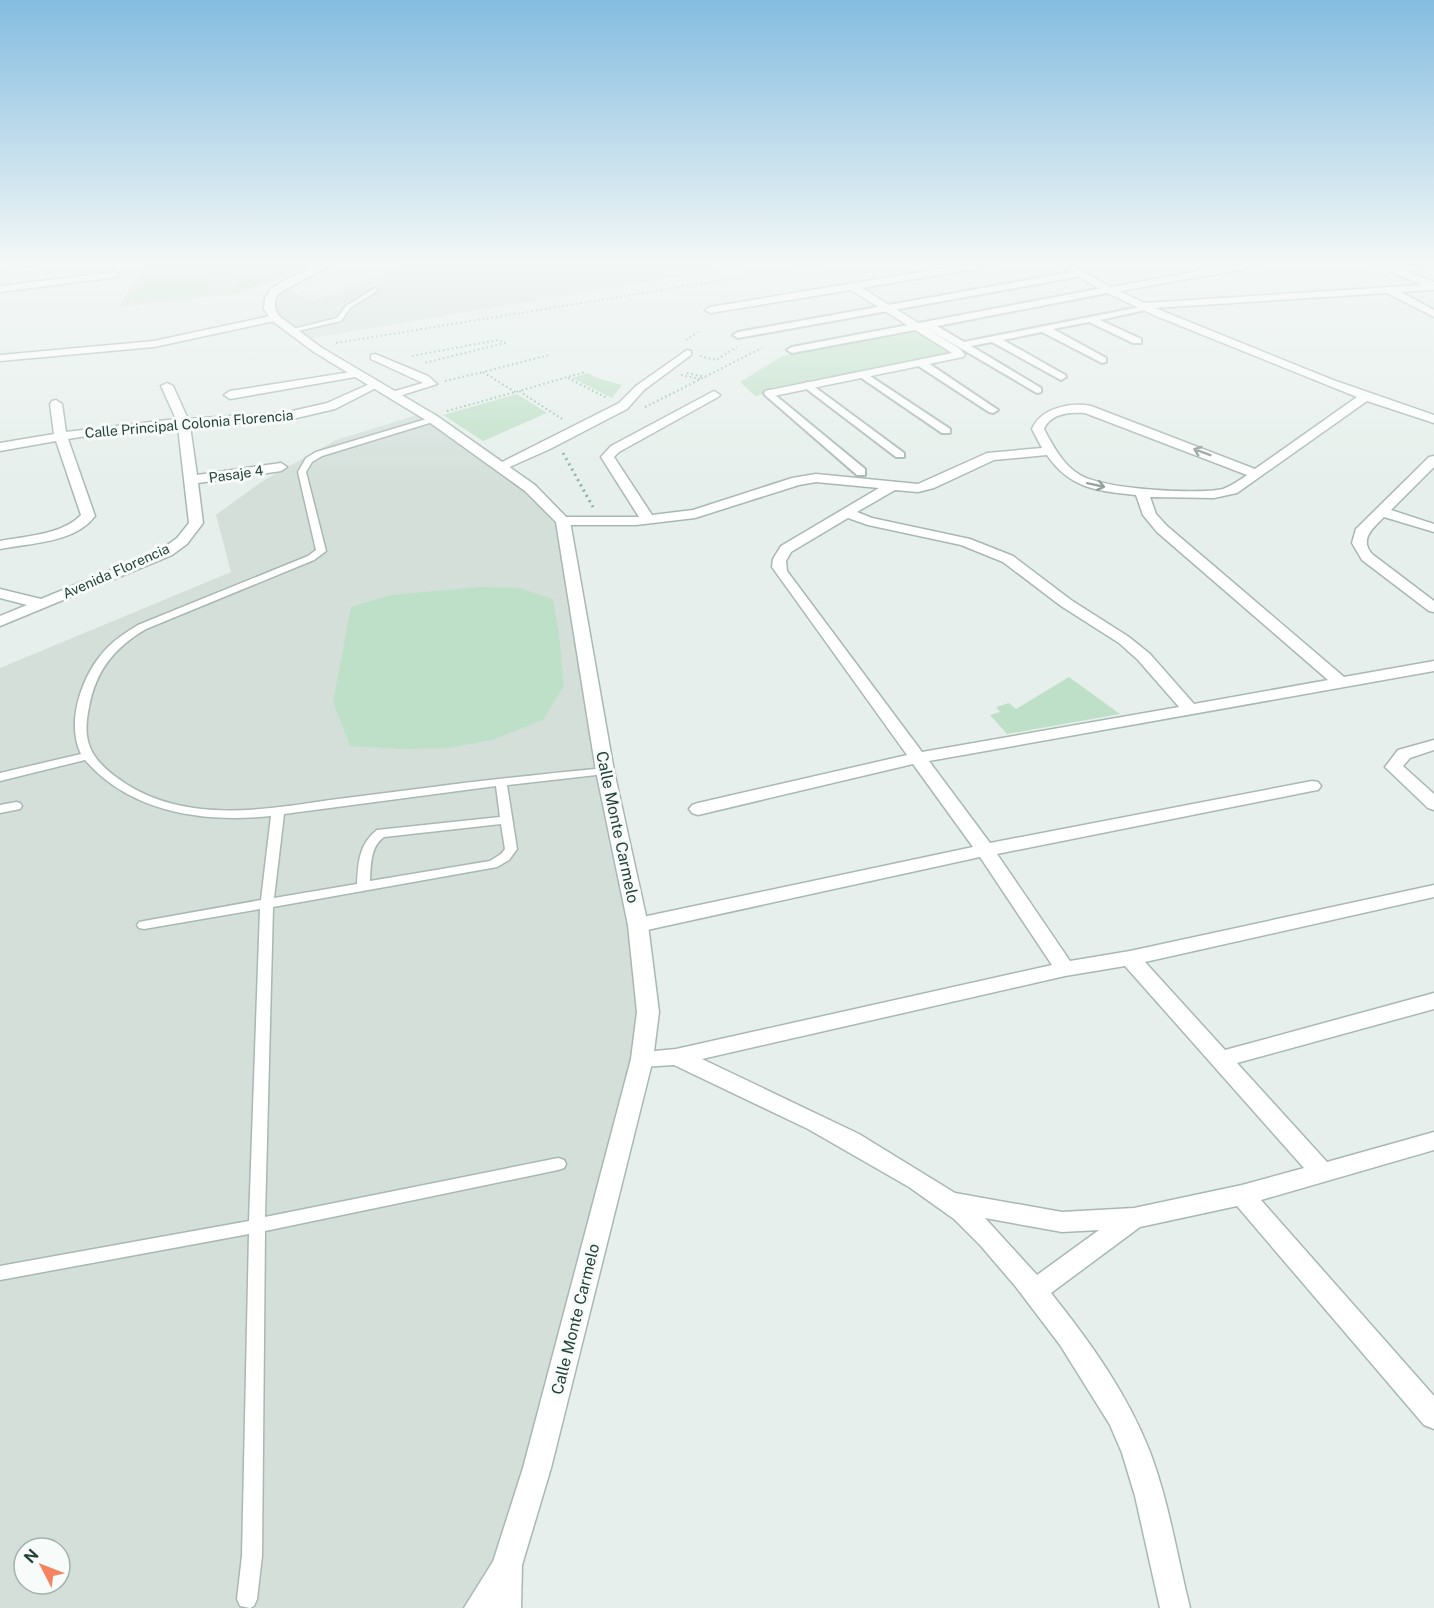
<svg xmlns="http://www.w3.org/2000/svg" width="1434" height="1608" viewBox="0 0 1434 1608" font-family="'Public Sans',sans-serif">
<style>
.built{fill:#d4dfda;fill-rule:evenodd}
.green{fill:#bfe0c8}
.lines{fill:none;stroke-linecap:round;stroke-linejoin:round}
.service-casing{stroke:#a8b8b2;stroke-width:3}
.pedestrian-casing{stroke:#a8b8b2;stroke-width:4}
.minor-casing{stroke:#a8b8b2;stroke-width:3}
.tertiary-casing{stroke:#a8b8b2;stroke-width:3}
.path-far1{stroke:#86b3a5;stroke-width:2;stroke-dasharray:1.5 3;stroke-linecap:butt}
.path{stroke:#86b3a5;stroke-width:3;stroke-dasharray:2 4;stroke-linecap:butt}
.service{fill:#fff;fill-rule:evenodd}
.pedestrian{fill:#fff;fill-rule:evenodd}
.minor{fill:#fff;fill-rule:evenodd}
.tertiary{fill:#fff;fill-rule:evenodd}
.oneway{stroke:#92a09c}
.labels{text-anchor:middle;stroke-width:6;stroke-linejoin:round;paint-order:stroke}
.far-street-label{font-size:14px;fill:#24423a;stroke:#f7fbf9}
.street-label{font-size:16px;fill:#24423a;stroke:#f7fbf9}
</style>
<rect width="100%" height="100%" fill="#e6efeb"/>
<!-- built -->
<g class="built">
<polygon points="145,262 320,262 235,294 119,307"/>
<polygon points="386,262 743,262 749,265 311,338 280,316 276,310 280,293 286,289 314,301 398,267"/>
<path d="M423,413L530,488L563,521L648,1012L586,1276L479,1608H0V668L231,572L216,515L261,482L336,440ZM24,1548H60V1584H24Z"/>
</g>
<!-- green -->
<g class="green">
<polygon points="211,275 206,295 133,300 140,279"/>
<polygon points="257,277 275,281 232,294 238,278"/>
<polygon points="924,331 959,353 946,359 755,396 740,382 782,356"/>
<polygon points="588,373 597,378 622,385 612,398 572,378"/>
<polygon points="517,394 547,413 483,441 443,415"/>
<polygon points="479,587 520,588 553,599 559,634 564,686 543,720 492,740 448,748 400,749 350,746 333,702 351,607 390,595"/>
<polygon points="1069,677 1120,714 1007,734 990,715 1000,712 996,707 1009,703 1016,709"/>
</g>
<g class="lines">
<!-- service casing -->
<g class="service-casing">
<g id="service">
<polygon points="398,262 431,262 428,264 401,264"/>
<polygon points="375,288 378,290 377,291 350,308 341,321 293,332 289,330 337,318 346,306"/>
<path d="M433,417L437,419L436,421L322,456L312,462L306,472L326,551L314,560L146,629C114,648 96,670 89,707C82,740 89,757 116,777C178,824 259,811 330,800C362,796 393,792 425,788C485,780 544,774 605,768L611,771L605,774L507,785L517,849L509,860L497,867L273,907L265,1217L558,1158L564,1160L566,1164L564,1168L558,1170L265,1231L262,1556L257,1599L254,1606L250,1608L240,1606L237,1599L242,1556L249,1234L0,1280V1266L249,1221L260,909L144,929L139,928L137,925L139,922L144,921L261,900L271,816C204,823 131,813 85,760L0,781V773L81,754C65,721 83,672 108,647C117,638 128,631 138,625L308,556L316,550L298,472L306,458L316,452ZM496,786L500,817L377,830C359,844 358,863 357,884L274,898L284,814ZM501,824L505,849L501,854L490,861L370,881C371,865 370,847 384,837Z"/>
<polygon points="16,802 20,803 22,806 20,809 0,813 0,805"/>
</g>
</g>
<!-- pedestrian casing -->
<g class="pedestrian-casing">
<g id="pedestrian">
<polygon points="1078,271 1083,274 1081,276 738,338 733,335 738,332"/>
<polygon points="1109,287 1112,288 1112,292 937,326 964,342 1150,305 1150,309 1100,320 1141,339 1141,343 1133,343 1089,322 1053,329 1106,358 1106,362 1102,363 1042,332 1003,340 1065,375 1066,377 1061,380 992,342 971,346 1041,388 1041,392 1037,393 926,328 792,353 787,350 792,347"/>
<polygon points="921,360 925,361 998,410 993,413 989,412 917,365 916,363"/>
<polygon points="864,372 950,429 950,433 942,433 860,377 859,375"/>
<polygon points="808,382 904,453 904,457 896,457 804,387 803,385"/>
<polygon points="769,390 865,469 865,475 857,475 765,395 764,393"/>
</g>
</g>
<!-- minor casing -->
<g class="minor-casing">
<g id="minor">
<polygon points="41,262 36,265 0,269 0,263"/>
<polygon points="980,262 1003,262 998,265 862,288 960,349 965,355 963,357 769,397 765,395 765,391 952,353 851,290 710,313 705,310 710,307"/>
<path d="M1053,262H1065L1111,287L1248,262L1259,264L1254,267L1120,291L1144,303L1422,285L1368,262C1379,262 1387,266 1397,267C1407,268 1418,262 1430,262L1408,272L1434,282V290L1401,292L1434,310V317L1387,293L1155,308L1333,380L1434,415V423L1367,401L1237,493L1214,498L1150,497L1156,514L1167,526L1344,677L1434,661V671L929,761L990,843L1312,781L1318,782L1321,786L1318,790L1312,791L997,854L1070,961L1130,951L1434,885V897L1145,962L1225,1050L1434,993V1009L1237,1063L1327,1162L1434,1132V1150L1261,1200L1434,1396V1429L1424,1425L1237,1206L1140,1227L1051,1293C1090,1342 1127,1393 1150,1452C1169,1502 1177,1556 1190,1608H1160L1135,1496L1122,1453L1110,1425L1060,1345L1016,1287L980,1245L954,1219L909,1187L808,1129L674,1065L642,1067L634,1065L631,1059L634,1053L676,1049L1052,965L980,857L638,932L631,930L628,925L631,920L638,918L973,847L913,764L698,815L692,813L689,809L692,805L698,803L907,755L772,567L773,559L781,546L879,488L816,482L799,485L695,518L636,525H563L556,521L563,517H639L601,457L611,446L714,391L720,395L718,397L619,452L614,457L652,515L693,510L792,478L816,474L918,484L987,453L1042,448L1032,429C1041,408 1070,402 1091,406L1255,469L1357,397L1156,316L1105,292ZM1085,413L1247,475C1240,480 1231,486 1223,489C1196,495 1103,489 1080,475C1063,465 1053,446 1044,429C1051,413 1070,412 1085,413ZM1047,455C1070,489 1098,491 1136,495L1143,515L1157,532L1328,680L1194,704L1150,654L1129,637L1071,600L1013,556L970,539L872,518L857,512L895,490L918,492L934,488L994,460ZM848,518L868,525L961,545L1003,562L1061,606L1119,643L1138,660L1179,707L922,752L787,571L786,561L791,552ZM1125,966L1304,1168L1242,1185L1134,1208L1062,1212L955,1193L859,1134L702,1059L1065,976ZM985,1218L1062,1232L1099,1230L1037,1275Z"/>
<polygon points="114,272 119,275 117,277 0,292 0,286"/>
<polygon points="275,315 280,318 279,320 154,347 0,361 0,355 154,341"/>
<polygon points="687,350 691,351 691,355 644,390 627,409 550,449 505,469 495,469 494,466 619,403 636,386"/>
<polygon points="375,354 428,376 437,384 396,397 388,397 388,393 423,383 371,359 371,355"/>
<polygon points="357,371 363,374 361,376 230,399 224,395 230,391"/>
<path d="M374,382L378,383V387L335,409L288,420L190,426L197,475L281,463L287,467L281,471L198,483L203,523L187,544L172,555L0,626V616L27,605L0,598V589L41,599L162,549L177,538L189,523L178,427L80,437L68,439L95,516C75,543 30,543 0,549V541C25,536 62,535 81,515L56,441L0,451V443L54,434L50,404L52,401L56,400L62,404L66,432L176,419L161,386L167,383L173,386L188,419L288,412L327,403Z"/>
<path d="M1434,456V467L1391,510L1434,524V532L1384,517C1373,528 1359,539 1372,554L1434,601V612L1429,611L1362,560L1352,543L1356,529L1429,457Z"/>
<polygon points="1434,740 1434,750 1410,758 1403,766 1434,794 1434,810 1428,808 1385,767 1398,750"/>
<polygon points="507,1550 517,1555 522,1565 521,1608 464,1608 497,1555"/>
</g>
</g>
<!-- tertiary casing -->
<g class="tertiary-casing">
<path id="tertiary" d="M324,262H337L279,293C273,301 274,308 279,316L322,348L437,416L535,485L570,521L614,771L648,925L659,1012L653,1059L551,1468L522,1565L517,1575L507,1580L497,1575L492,1565L523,1468L631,1059L637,1012L628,925L596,771L556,522L525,491L429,422L314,352L271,320L264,309L265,298L271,289L290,277Z"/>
</g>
<!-- path-far1 -->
<g class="path-far1">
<polyline points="686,340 698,332"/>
<polyline points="336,343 834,262"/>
<polyline points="412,356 498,340 505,343 424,363"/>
<polyline points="700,356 716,360 737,347"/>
<polyline points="687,373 705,377"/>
<polyline points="681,375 700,379"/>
<polyline points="568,378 607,398"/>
<polyline points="445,381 483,372"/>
<polyline points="515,392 483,372 549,355"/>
<polyline points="645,407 762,348"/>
<polyline points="447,411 519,391"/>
<polyline points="562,419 519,391 585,372"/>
</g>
<!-- path -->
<polyline class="path" points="563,453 593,507"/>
<!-- service -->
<use href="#service" class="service"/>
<!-- pedestrian -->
<use href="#pedestrian" class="pedestrian"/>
<!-- minor -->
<use href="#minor" class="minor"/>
<!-- tertiary -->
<use href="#tertiary" class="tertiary"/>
</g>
<!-- one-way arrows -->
<defs><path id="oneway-shaft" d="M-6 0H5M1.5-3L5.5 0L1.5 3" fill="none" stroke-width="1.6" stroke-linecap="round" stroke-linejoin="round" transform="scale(1.5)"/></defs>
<g class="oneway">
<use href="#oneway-shaft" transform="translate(1202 452) rotate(-159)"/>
<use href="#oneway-shaft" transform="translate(1096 485) rotate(12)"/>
</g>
<!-- sky -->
<linearGradient id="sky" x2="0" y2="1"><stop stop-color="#84bce0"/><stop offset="0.54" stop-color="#f4f8f6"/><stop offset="1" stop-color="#f4f8f6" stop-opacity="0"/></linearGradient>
<rect width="1434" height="487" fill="url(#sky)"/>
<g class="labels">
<!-- far-street labels -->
<g class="far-street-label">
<text transform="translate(189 424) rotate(-5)" y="5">Calle Principal Colonia Florencia</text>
<text transform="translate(236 474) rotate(-8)" y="5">Pasaje 4</text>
<text transform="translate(116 571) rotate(-24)" y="5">Avenida Florencia</text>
</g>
<!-- street labels -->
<g class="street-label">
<text transform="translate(618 827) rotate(78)" y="6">Calle Monte Carmelo</text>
<text transform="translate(575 1319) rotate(-76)" y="6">Calle Monte Carmelo</text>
</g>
</g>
<!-- north arrow -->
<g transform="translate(42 1566) rotate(312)"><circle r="28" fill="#f7fbf9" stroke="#a3b1ad" stroke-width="1.5"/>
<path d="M0-4.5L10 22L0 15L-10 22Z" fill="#f4845f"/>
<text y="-9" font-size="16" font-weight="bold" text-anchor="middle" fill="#24423a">N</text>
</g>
</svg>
